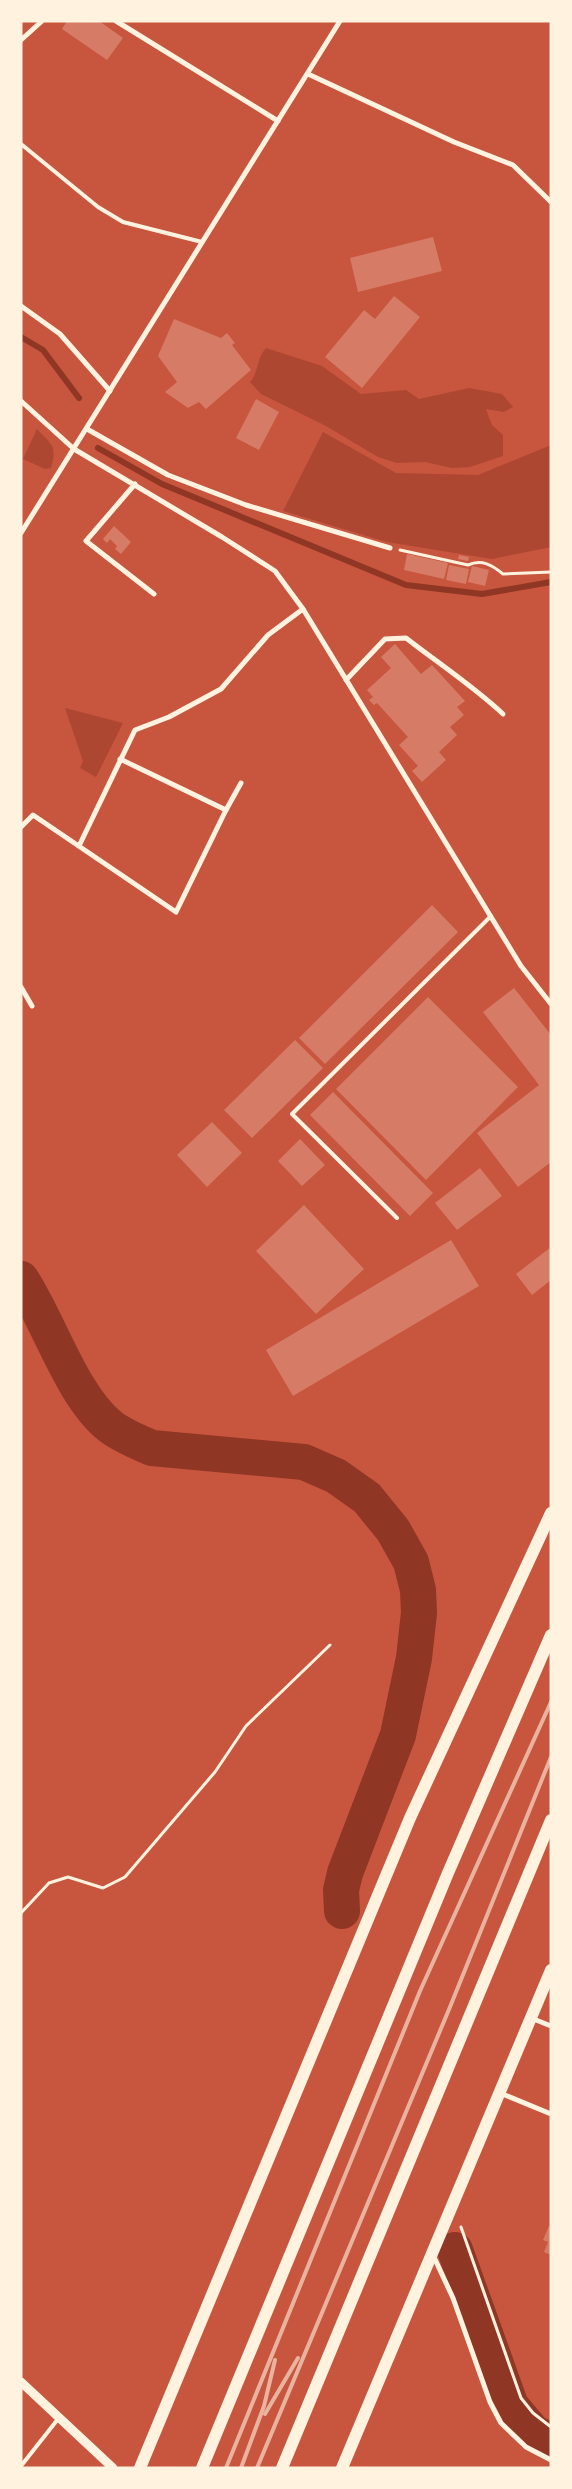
<svg xmlns="http://www.w3.org/2000/svg" width="572" height="2489" viewBox="0 0 572 2489" font-family="Arial,sans-serif">
<style>
.green{fill:#ae4732}
.lines{fill:none;stroke-linecap:round;stroke-linejoin:round}
.stream{stroke:#8f3625;stroke-width:6}
.river{stroke:#8f3625;stroke-width:36}
.building{fill:#d67c66}
.path{stroke:#fff3e0;stroke-width:3}
.service{stroke:#fff3e0;stroke-width:4}
.minor{stroke:#fff3e0;stroke-width:5}
.tertiary{stroke:#fff3e0;stroke-width:9}
.primary{stroke:#fff3e0;stroke-width:12}
.rail{stroke:#e9b49f;stroke-width:4}
</style>
<rect width="100%" height="100%" fill="#c8553d"/>
<!-- green -->
<g class="green">
<path d="M266,348L322,366L361,394L406,390L419,399L469,388L502,394L513,407L504,412L486,409L492,425L503,435V456L470,467L452,468L425,462L397,463L378,457L326,426L261,394L250,382C259,372 256,359 266,348Z"/>
<path d="M37,429C51,444 58,446 51,468L45,469L23,459Z"/>
<polygon points="323,432 396,473 478,475 551,445 551,547 492,559 387,542 283,511"/>
<polygon points="65,708 123,723 96,777 80,768 83,761"/>
</g>
<g class="lines">
<!-- stream -->
<g class="stream">
<polyline points="21,337 43,350 79,398"/>
<polyline points="98,448 162,484 406,585 482,594 551,582"/>
</g>
<!-- river -->
<g class="river">
<path d="M21,1279C49,1321 72,1397 111,1427C123,1436 138,1442 152,1448L304,1462L336,1476L367,1498L393,1530L411,1562L418,1590L419,1613L414,1658L398,1735L345,1873L341,1890L342,1911"/>
<polyline points="455,2250 511,2406 533,2432 551,2441"/>
</g>
</g>
<!-- building -->
<g class="building">
<polygon points="67,21 99,21 123,38 107,60 62,29"/>
<polygon points="433,237 442,271 358,292 350,258"/>
<polygon points="394,296 420,317 362,388 325,357 364,310 375,319"/>
<polygon points="174,319 221,338 227,333 235,343 232,345 251,370 206,409 199,402 188,408 165,392 177,382 158,356"/>
<polygon points="256,399 279,412 259,450 236,438"/>
<polygon points="114,526 131,542 121,554 115,549 117,546 110,539 107,543 103,539"/>
<polygon points="407,554 448,563 444,579 404,570"/>
<polygon points="459,555 469,557 468,561 458,559"/>
<polygon points="449,565 469,569 466,584 446,580"/>
<polygon points="472,566 489,570 485,586 468,582"/>
<polygon points="395,644 421,674 432,665 465,701 457,707 464,715 450,727 457,735 439,752 446,760 422,782 412,771 418,766 399,745 408,737 377,703 374,705 369,700 373,697 367,690 391,668 381,657"/>
<polygon points="432,905 458,932 325,1064 299,1038"/>
<polygon points="514,988 551,1035 551,1162 518,1187 477,1133 539,1085 483,1012"/>
<polygon points="428,997 518,1087 426,1180 336,1089"/>
<polygon points="295,1040 323,1068 252,1138 224,1110"/>
<polygon points="333,1092 433,1193 410,1216 310,1115"/>
<polygon points="212,1122 242,1153 207,1187 177,1155"/>
<polygon points="300,1139 325,1165 302,1186 278,1161"/>
<polygon points="480,1168 502,1196 457,1230 435,1203"/>
<polygon points="304,1205 364,1269 316,1314 256,1251"/>
<polygon points="451,1240 479,1286 293,1396 266,1350"/>
<polygon points="551,1247 551,1280 532,1295 516,1274"/>
<polygon points="549,2226 551,2227 551,2255 544,2252 548,2242 543,2240"/>
</g>
<g class="lines">
<!-- path -->
<g class="path">
<path d="M400,550L468,565C482,559 492,565 503,574L551,572"/>
<polyline points="21,1913 49,1883 68,1877 103,1888 125,1877 215,1772 246,1726 330,1645"/>
<polyline points="461,2227 521,2398 533,2413 551,2427"/>
</g>
<!-- service -->
<g class="service">
<polyline points="21,144 98,207 123,222 202,242"/>
<polyline points="397,1218 292,1114 491,916"/>
<polyline points="21,2466 58,2419"/>
</g>
<!-- minor -->
<g class="minor">
<polyline points="116,21 278,121"/>
<polyline points="21,40 42,21"/>
<polyline points="308,74 454,142 513,165 551,202"/>
<polyline points="21,306 60,334 110,391"/>
<polyline points="21,401 74,449 222,537 275,571 303,609 521,966 551,1004"/>
<polyline points="87,429 168,475 246,505 390,548"/>
<polyline points="135,484 86,541 154,594"/>
<polyline points="21,533 340,21"/>
<path d="M346,680L385,639L406,638C438,663 473,686 503,714"/>
<polyline points="226,810 241,783"/>
<polyline points="21,827 33,815 176,912 226,810 120,759"/>
<polyline points="79,846 135,730 169,717 221,689 268,635 303,609"/>
<polyline points="21,987 32,1006"/>
<polyline points="531,2018 551,2026"/>
<polyline points="500,2093 551,2114"/>
<polyline points="433,2255 453,2298 490,2402 501,2423 526,2447 551,2460"/>
</g>
<!-- tertiary -->
<polyline class="tertiary" points="21,2382 113,2468"/>
<!-- primary -->
<g class="primary">
<polyline points="140,2468 410,1818 551,1513"/>
<polyline points="202,2468 448,1873 551,1635"/>
<polyline points="282,2468 551,1820"/>
<polyline points="342,2468 551,1970"/>
</g>
<!-- rail -->
<g class="rail">
<polyline points="265,2414 298,2358"/>
<polyline points="226,2468 420,1991 551,1702"/>
<polyline points="241,2468 264,2406 275,2360"/>
<polyline points="257,2468 450,2007 551,1757"/>
</g>
</g>
<!-- border -->
<rect width="572" height="2489" fill="none" stroke="#fff3e0" stroke-width="45"/>
</svg>
